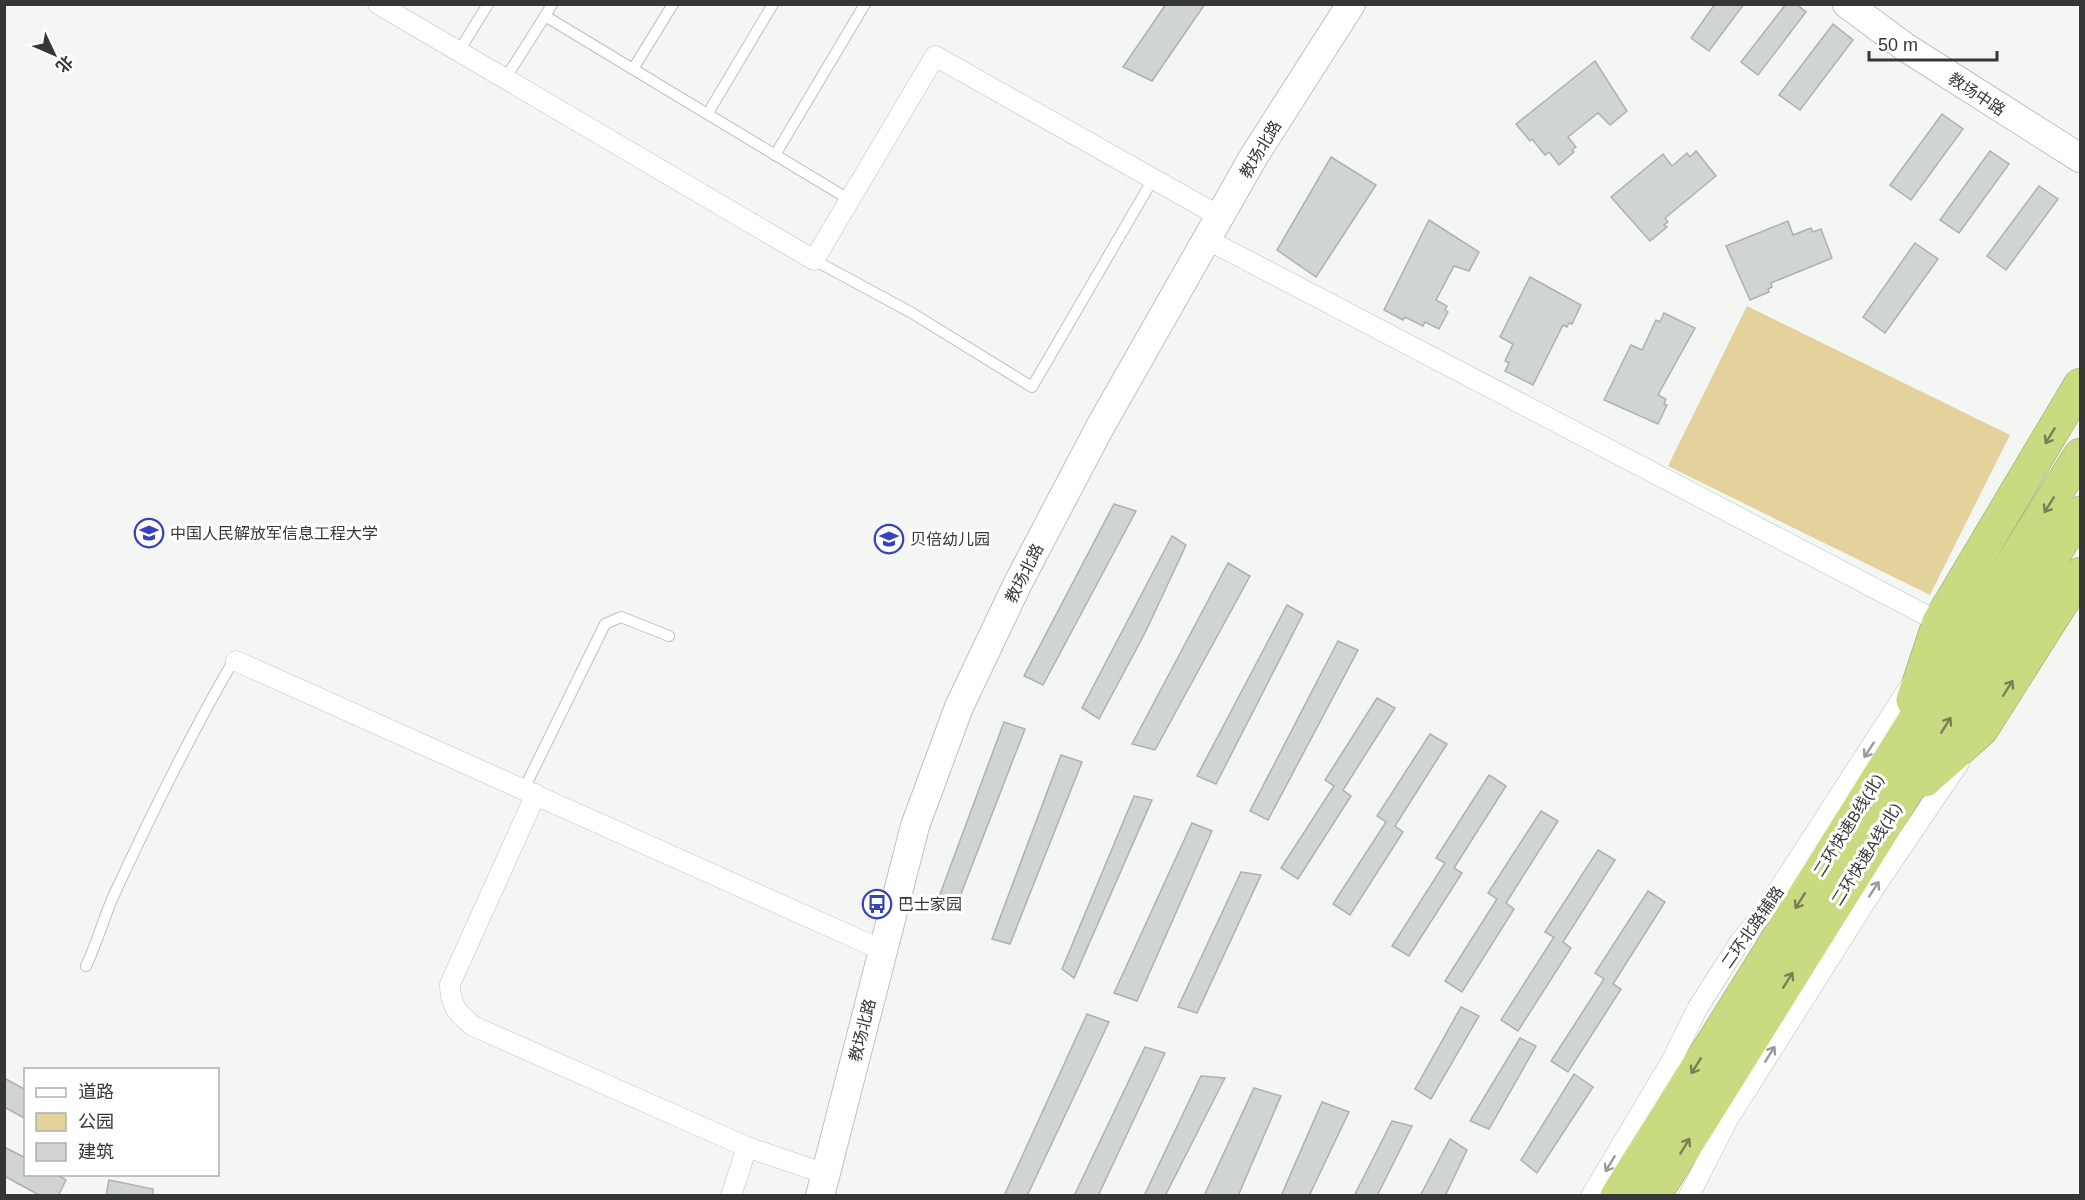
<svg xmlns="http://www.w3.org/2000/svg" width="2085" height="1200" viewBox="0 0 2085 1200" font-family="Helvetica,'Noto Sans SC',sans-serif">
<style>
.green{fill:#e4d29c}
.building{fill:#d0d4d2;stroke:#aeb1b0;stroke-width:1.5}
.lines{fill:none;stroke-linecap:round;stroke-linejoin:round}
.lane-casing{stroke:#bfc1bf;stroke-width:12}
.street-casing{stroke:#bfc1bf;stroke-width:21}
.secondary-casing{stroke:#bfc1bf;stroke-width:30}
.highway-casing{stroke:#95a166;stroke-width:34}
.lane{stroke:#fff;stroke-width:10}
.street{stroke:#fff;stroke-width:20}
.secondary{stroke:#fff;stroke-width:28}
.highway{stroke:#c9db81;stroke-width:33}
.oneway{stroke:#788057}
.oneway2{stroke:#9a9a9a}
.labels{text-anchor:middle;stroke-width:6;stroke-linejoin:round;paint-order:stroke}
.street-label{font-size:16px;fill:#353635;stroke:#fff}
.poi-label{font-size:16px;fill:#353635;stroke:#fff;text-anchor:start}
</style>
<rect width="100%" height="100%" fill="#f3f6f3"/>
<!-- green -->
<polygon class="green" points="1747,306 2010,435 1930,595 1668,466"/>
<!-- building -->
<g class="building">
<polygon points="1166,4 1205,4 1152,81 1123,67"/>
<polygon points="1715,4 1744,4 1709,51 1691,38"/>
<polygon points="1786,4 1796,4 1806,12 1758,75 1741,62"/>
<polygon points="1833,24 1853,40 1800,110 1779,95"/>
<polygon points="1595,61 1627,111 1610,125 1598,113 1568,137 1576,147 1572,150 1574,152 1559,165 1549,152 1545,155 1532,139 1530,141 1516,124"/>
<polygon points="1942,114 1963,129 1911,200 1890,185"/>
<polygon points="1696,151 1716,176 1665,218 1668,222 1664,225 1667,227 1650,241 1611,197 1663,154 1672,166 1687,153 1690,157"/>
<polygon points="1990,151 2009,164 1959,233 1940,220"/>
<polygon points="1331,157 1376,185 1316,277 1277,250"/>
<polygon points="2039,186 2058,199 2006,270 1987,256"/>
<polygon points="1429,220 1479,252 1469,271 1454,266 1436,300 1447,306 1445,310 1448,312 1439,329 1425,322 1423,326 1405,317 1403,320 1384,310"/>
<polygon points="1788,221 1793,235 1811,228 1813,232 1821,229 1832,258 1771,283 1772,287 1768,289 1769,292 1750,300 1726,246"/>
<polygon points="1915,243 1938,259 1885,333 1863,317"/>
<polygon points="1530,277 1581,305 1572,324 1569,323 1567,327 1563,325 1533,385 1505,371 1509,363 1505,361 1513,344 1500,337"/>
<polygon points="1664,313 1695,328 1658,395 1666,399 1664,404 1667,405 1658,424 1604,400 1631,345 1642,350 1656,320 1660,322"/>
<polygon points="1114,504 1136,511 1043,685 1024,676"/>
<polygon points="1172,536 1186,545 1145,633 1099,719 1082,708"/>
<polygon points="1228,563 1250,576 1155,750 1132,744"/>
<polygon points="1287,605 1303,614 1216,784 1197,776"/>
<polygon points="1338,641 1358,650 1268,820 1250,811"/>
<polygon points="1377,698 1395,708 1343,790 1351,796 1298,879 1281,868 1334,786 1325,780"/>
<polygon points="1004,722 1025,729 954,912 936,905"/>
<polygon points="1430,734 1447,744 1395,826 1403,832 1350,915 1333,904 1386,822 1377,816"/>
<polygon points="1061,755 1082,762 1010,944 992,939"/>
<polygon points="1489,775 1506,786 1454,868 1462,873 1409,956 1392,946 1445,863 1436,858"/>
<polygon points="1134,796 1152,800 1074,978 1062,969"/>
<polygon points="1541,811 1558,821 1506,903 1514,909 1462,992 1445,981 1497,899 1488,893"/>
<polygon points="1192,823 1212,831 1137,1001 1114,993"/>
<polygon points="1598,850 1615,860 1563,942 1571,948 1518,1031 1501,1020 1554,937 1545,932"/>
<polygon points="1241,872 1261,875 1197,1013 1178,1007"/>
<polygon points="1648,891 1665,902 1613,984 1621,989 1568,1072 1551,1061 1604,979 1595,973"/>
<polygon points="1461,1007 1479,1016 1431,1099 1415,1089"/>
<polygon points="1087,1014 1109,1022 1027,1196 1004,1196"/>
<polygon points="1520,1038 1536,1046 1489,1129 1470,1121"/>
<polygon points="1145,1047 1165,1053 1098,1196 1074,1196"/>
<polygon points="1574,1074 1593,1087 1537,1173 1521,1160"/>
<polygon points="1201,1076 1225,1078 1165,1196 1144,1196"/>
<polygon points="4,1078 26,1090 26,1119 4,1107"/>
<polygon points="1254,1088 1281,1096 1238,1196 1204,1196"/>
<polygon points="1322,1102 1349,1112 1309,1196 1281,1196"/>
<polygon points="1392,1121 1412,1126 1377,1196 1354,1196"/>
<polygon points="1450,1139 1467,1150 1445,1196 1420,1196"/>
<polygon points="4,1147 26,1158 26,1174 56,1174 66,1180 58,1196 41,1196 4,1176"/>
<polygon points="109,1180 153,1189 153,1196 106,1196"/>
</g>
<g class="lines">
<!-- lane casing -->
<g class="lane-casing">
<g id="lane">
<polyline points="545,16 552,4"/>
<polyline points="459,51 488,4"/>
<polyline points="633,69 673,4"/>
<polyline points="505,79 545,16 850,200"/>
<polyline points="708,113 773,4"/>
<polyline points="775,155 865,4"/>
<polyline points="814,260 912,313 1032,387 1153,179"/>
<polyline points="524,789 605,624 621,617 669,636"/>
<path d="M86,966C97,943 103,920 113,897C150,817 188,739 232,663L236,661"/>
</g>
</g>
<!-- street casing -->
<g class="street-casing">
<g id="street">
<polyline points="378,4 814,260 935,56 1221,217"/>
<polyline points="1208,240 1939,622"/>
<polyline points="236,661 882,950"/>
<path d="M536,794L450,984C450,1005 457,1013 473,1026L747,1147L826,1174"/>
<polyline points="731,1196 747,1147"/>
<polyline points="1591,1196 1672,1060 1697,1009 1739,943 1764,912 1912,683"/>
<polyline points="1689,1196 1727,1121 1873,890 1959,763"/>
</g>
</g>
<!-- secondary casing -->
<g class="secondary-casing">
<g id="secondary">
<polyline points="1847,4 1905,47 2080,158"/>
<polyline points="820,1196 915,826 959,707 1018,583 1100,427 1254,156 1351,4"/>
</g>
</g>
<!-- highway casing -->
<g class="highway-casing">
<g id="highway">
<polyline points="1913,700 1939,622 2080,385"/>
<polyline points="1925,780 1982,729 2080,574"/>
<polyline points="1617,1196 2080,455"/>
<polyline points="1654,1196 2080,513"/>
</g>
</g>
<!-- lane -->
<use href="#lane" class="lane"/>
<!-- street -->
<use href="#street" class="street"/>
<!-- secondary -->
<use href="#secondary" class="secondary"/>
<!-- highway -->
<use href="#highway" class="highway"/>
</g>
<!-- one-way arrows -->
<defs><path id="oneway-shaft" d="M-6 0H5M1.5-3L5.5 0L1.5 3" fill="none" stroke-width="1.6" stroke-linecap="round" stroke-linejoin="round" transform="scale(1.5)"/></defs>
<g class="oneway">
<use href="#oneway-shaft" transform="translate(2050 436) rotate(121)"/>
<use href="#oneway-shaft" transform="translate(2049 505) rotate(122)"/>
<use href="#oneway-shaft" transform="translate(2008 688) rotate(-58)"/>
<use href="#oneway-shaft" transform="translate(1946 725) rotate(-58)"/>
<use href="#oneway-shaft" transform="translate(1800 901) rotate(122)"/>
<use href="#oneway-shaft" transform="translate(1788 980) rotate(-58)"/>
<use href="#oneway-shaft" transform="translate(1696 1066) rotate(122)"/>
<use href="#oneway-shaft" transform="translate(1685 1146) rotate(-59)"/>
</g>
<g class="oneway2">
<use href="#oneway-shaft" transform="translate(1869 750) rotate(123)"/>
<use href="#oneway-shaft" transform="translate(1874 889) rotate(-57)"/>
<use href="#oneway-shaft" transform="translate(1770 1054) rotate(-58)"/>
<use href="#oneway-shaft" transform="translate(1610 1164) rotate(121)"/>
</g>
<!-- icons -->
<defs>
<g id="university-ring" transform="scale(1.5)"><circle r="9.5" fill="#fff" stroke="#3644b7" stroke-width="1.5"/><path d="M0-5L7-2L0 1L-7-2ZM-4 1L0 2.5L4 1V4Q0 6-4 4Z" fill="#3644b7"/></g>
<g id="school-ring" transform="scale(1.5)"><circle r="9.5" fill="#fff" stroke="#3644b7" stroke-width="1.5"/><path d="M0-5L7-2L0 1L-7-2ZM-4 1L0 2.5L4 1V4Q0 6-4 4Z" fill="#3644b7"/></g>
<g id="bus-ring" transform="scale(1.5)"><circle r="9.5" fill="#fff" stroke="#3644b7" stroke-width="1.5"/><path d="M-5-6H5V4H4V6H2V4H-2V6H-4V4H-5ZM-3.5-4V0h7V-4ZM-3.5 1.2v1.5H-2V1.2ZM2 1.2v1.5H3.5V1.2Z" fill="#3644b7"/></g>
</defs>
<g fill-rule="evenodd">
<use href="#university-ring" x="149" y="533"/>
<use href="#school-ring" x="889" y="539"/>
<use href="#bus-ring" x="877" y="904"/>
</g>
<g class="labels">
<!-- street labels -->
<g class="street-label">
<text transform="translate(1977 94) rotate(33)" y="6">教场中路</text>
<text transform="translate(1260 149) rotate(-59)" y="6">教场北路</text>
<text transform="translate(1024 573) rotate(-63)" y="6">教场北路</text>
<text transform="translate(1848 825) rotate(-58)" y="6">二环快速B线(北)</text>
<text transform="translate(1866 854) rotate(-58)" y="6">二环快速A线(北)</text>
<text transform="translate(1752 927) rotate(-55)" y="6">二环北路辅路</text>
<text transform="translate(862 1030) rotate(-76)" y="6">教场北路</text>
</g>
<!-- poi labels -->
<g class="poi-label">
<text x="170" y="539">中国人民解放军信息工程大学</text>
<text x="910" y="545">贝倍幼儿园</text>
<text x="898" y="910">巴士家园</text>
</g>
</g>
<!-- border -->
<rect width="2085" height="1200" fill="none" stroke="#353635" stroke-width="12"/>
<!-- legend -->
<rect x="24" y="1068" width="195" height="108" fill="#ffffff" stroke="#aeafae" stroke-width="1.5"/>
<rect x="36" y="1088" width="30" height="9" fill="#ffffff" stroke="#aeafae" stroke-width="1.5"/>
<text x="78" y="1098" font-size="18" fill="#353635">道路</text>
<rect x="36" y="1113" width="30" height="18" fill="#e4d29c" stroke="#aeafae" stroke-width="1.5"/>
<text x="78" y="1128" font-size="18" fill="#353635">公园</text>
<rect x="36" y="1143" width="30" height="18" fill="#d0d4d2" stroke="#aeafae" stroke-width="1.5"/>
<text x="78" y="1158" font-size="18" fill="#353635">建筑</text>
<!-- north arrow -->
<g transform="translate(54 54) rotate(134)" stroke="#ffffff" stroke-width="4.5" paint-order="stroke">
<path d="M0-4.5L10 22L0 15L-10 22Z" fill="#353635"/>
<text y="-9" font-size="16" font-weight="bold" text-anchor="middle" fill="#353635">北</text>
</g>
<!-- scale -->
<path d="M1869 51v9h128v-9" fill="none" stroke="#353635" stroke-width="3"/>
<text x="1878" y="51" font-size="18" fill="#353635" stroke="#ffffff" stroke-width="4.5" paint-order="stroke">50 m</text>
</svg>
